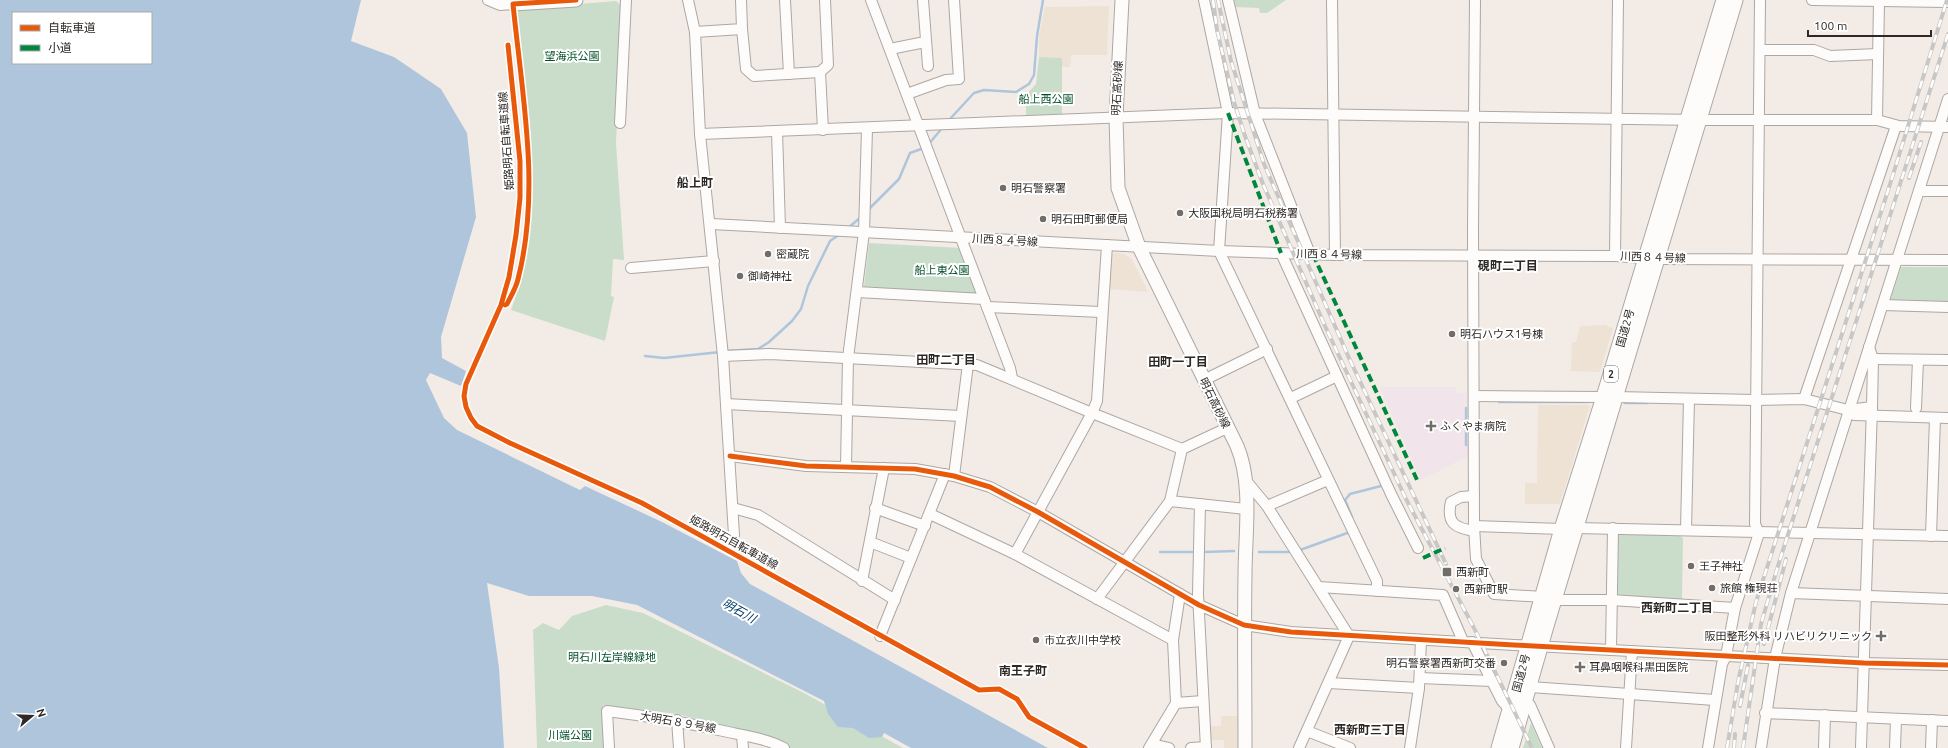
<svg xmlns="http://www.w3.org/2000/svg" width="1948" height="748" viewBox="0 0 1948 748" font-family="Ubuntu,'Noto Sans JP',sans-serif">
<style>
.commercial{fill:#eee2d5}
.medical{fill:#f1e4ea}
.green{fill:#caddca}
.water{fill:#aec5dc;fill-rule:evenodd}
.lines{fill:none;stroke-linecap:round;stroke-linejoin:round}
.stream{stroke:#aec5dc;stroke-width:2.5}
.minor-casing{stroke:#ada7a3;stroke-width:12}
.major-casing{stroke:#ada7a3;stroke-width:15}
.highway-casing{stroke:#ada7a3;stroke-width:17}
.minor{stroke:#fdfcfb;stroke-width:10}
.major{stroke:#fdfcfb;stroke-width:13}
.highway{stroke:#fdfcfb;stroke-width:15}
.rail-casing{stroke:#c8c7c6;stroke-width:4}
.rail{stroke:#fff;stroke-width:2.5;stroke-dasharray:8;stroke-linecap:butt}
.quiet{stroke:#00873e;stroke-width:4;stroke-dasharray:8 4;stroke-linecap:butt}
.cycleway-casing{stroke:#fff;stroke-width:8}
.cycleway{stroke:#e8590c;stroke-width:5}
.poi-dot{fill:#736d69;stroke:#fff;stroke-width:1.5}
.labels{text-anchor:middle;stroke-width:4;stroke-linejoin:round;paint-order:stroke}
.shield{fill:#fff;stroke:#6d6967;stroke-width:1}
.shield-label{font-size:10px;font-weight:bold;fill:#2e2926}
.park-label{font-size:11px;fill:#014f29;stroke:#fff}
.street-label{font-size:11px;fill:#2e2926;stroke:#fff}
.poi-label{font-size:11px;fill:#2e2926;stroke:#fff;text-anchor:start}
.neighbourhood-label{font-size:12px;font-weight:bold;fill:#2e2926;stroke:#fff}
.water-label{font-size:12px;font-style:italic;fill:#003a66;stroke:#fff}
</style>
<rect width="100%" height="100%" fill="#f3ece6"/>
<!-- commercial -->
<g class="commercial">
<polygon points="1109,6 1107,55 1071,55 1070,67 1062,67 1061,58 1039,57 1039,36 1045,7"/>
<polygon points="1118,253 1124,254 1132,259 1148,292 1108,289 1111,254"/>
<polygon points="1605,325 1613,328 1600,372 1571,371 1572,342 1576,342 1580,326"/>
<polygon points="1538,405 1590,405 1560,504 1525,504 1525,483 1537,483"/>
<polygon points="1221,716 1238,716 1239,748 1224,748 1224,740 1208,740 1208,726 1221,726"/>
</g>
<!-- medical -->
<polygon class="medical" points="1380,387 1456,387 1457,393 1467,393 1467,403 1464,408 1465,445 1468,445 1468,456 1421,480"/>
<!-- green -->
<g class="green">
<polygon points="1234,0 1286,0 1267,13 1260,13 1259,8 1235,7"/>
<path d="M616,1L622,6L616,143L624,260L613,259L611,296L614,297L605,341L511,310C548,215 527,107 516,9Z"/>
<polygon points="1039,57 1062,58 1062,114 1026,116 1026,95 1036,84"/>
<polygon points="869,243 962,248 979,293 974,296 867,289 864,286"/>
<polygon points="1901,267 1948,267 1948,302 1890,301"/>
<polygon points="1617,533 1679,535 1683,538 1682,600 1620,596 1616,592"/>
<polygon points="606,605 643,613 804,693 903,748 787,748 742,731 677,714 603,705 604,748 537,748 533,630 543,623 559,630 572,616"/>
<polygon points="1531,723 1542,748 1523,748"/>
</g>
<!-- water -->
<path class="water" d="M0,0H361L351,41L394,57L441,89L467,133L476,217L441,337L442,358L466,371L461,386L430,373L426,380L444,418L457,430L580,490L585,486L662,522L737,561L741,573L750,584L1048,748H911L884,733L882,737L869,738L853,728L838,727L828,714L824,701L637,605L592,596H529L487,583L499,668L504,748H0ZM13,13H151V63H13Z"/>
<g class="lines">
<!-- stream -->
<g class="stream">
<polyline points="949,120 974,93 984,90 1016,92 1029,84 1034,75 1037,36 1043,0"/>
<polyline points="928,145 943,127"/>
<polyline points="867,211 899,179 910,153 924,148"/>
<polyline points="848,228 861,217"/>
<polyline points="725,351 758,349 769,342 792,321 801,309 808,286 830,241 840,234"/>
<polyline points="645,356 664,358 720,352"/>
<polyline points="1499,402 1588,402"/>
<polyline points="1625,403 1647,403"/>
<polyline points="1466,408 1466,445"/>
<polyline points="1352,517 1345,500 1350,494 1381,486"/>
<polyline points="1300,550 1350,532"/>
<polyline points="1160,552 1192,552"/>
<polyline points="1205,552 1234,551"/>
<polyline points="1259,552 1290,552"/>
</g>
<!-- minor casing -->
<g class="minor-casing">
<g id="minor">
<polyline points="488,0 500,5 513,4"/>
<polyline points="688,0 695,32 700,134 723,356 734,535"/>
<polyline points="785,0 789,74"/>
<polyline points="871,0 1010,368 1012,378"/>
<polyline points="923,0 928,66"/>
<polyline points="1204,0 1228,113 1219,251 1377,581 1377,591"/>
<polyline points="1228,0 1255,114 1310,254"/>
<polyline points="1332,0 1335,255"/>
<polyline points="1475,0 1473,228 1474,526 1476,559 1494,594 1543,597"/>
<polyline points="1812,0 1948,2"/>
<polyline points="742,29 746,69 754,76 820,72"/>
<polyline points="695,32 742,29 741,0"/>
<polyline points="890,49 925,42"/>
<polyline points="1760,50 1814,50 1830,56 1878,54"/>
<polyline points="907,94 946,80 959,79 954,0"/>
<polyline points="1877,120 1879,1"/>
<polyline points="620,123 626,0"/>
<polyline points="823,130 820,72 828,65 825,0"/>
<polyline points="777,131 780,228"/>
<polyline points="700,134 1228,113 1700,120 1877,120 1899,126 1948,127"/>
<polyline points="1919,191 1948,191"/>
<polyline points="711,224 1219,251 1335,255 1615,256 1658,259 1948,260"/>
<polyline points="1281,253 1337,376 1291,398"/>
<polyline points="1615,256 1618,0"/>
<polyline points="631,268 714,261"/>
<polyline points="857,292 984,299"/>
<polyline points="1883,305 1948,307"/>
<polyline points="987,307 1101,312"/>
<polyline points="723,356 770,354 977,365 1092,413 1182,449 1227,428"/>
<polyline points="1873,359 1948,360"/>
<polyline points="1337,376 1391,494 1418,548"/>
<polyline points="1204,380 1267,349"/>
<polyline points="1474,396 1604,397"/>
<polyline points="1616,397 1755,400 1804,399 1848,410 1854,415 1948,418"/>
<polyline points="1804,399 1896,126"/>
<polyline points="726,404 961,416"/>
<polyline points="1916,408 1918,360"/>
<polyline points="1848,410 1872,407"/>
<polyline points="730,456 806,466 915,469 954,476 990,487 1038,512 1199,605 1244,625 1291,632 1514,645 1864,663 1948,665"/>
<polyline points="846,467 848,358 864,232 867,129"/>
<polyline points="954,476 968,364"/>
<polyline points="1248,483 1267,506 1349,636 1299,748"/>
<polyline points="1170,501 1246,509"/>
<polyline points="1200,504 1198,594 1206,748"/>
<polyline points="1267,506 1328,480"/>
<polyline points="733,508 758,515 895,600"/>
<polyline points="875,508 925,526"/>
<polyline points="930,514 1015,554 1173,640"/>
<polyline points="1474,526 1562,529"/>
<polyline points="1576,528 1948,536"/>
<polyline points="1686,530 1689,399"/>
<path d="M1474,531C1455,528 1446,523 1451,502L1461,497L1474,496"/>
<polyline points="1931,536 1935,418"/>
<polyline points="870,542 911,558"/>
<polyline points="1015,554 1092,413 1097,401 1107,245"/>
<polyline points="862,581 884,468"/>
<polyline points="1319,587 1443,595 1463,641"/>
<polyline points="1791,593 1948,599"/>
<polyline points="1097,599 1170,501 1182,449"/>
<polyline points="1554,600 1611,600 1735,608"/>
<polyline points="880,636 945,474"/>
<polyline points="1472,642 1502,701 1510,710"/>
<polyline points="1611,650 1613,528"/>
<polyline points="1420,678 1492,681"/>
<polyline points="1329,683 1419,688"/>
<polyline points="1530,687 1715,700"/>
<polyline points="1525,702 1530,705 1549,748"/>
<polyline points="1176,703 1203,701"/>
<polyline points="1765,713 1948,721"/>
<polyline points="677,720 679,748"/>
<polyline points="1307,731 1350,748"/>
<polyline points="742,735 743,748"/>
<polyline points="1152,744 1169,748"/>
<path d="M609,748L607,711C648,716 688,723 728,732C747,736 767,739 784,748"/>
<polyline points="1149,748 1176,703 1173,640 1180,594"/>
<polyline points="1191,748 1206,747"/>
<polyline points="1410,748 1419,688 1421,640"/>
<polyline points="1626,748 1632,651"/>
<polyline points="1708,748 1722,664 1726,656 1735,608 1759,533 1755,524 1760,0"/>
<polyline points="1761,748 1775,658 1791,593 1948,99"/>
<polyline points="1824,748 1825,715"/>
<polyline points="1861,748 1872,407 1873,359 1869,347"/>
<polyline points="1895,748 1896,719"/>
<polyline points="1931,748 1932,720"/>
</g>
</g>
<!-- major casing -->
<g class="major-casing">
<g id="major">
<path d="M1122,0L1116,117L1118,188L1139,247L1237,446C1253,484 1245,534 1245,575C1244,633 1245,690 1245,748"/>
<polyline points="513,4 576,0"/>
</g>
</g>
<!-- highway casing -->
<g class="highway-casing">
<g id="highway">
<polyline points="1499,748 1562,529 1604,397 1724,0"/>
<polyline points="1511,748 1546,626 1735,0"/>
</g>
</g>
<!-- minor -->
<use href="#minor" class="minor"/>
<!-- major -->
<use href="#major" class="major"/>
<!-- highway -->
<use href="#highway" class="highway"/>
<!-- rail casing -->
<g class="rail-casing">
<g id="rail">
<polyline points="1213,0 1217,30 1234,102 1245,136 1263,184 1325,326 1406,499 1474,628 1532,748"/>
<polyline points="1218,0 1231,61 1264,164 1349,358 1446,564"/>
<polyline points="1909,178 1921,142"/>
<polyline points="1764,644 1786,559"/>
<polyline points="1740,706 1748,665"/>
<polyline points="1727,748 1738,682 1756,602 1892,178 1947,0"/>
<polyline points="1734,748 1735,734"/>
<polyline points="1743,748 1761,624 1777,569 1948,34"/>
</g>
</g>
<!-- rail -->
<use href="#rail" class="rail"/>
<!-- quiet -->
<g class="quiet">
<polyline points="1228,113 1281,253"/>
<polyline points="1315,254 1316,261 1418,482"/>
<polyline points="1423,558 1445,548"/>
</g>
<!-- cycleway casing -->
<g class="cycleway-casing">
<g id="cycleway">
<polyline points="508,45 520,161 520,198 516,235 509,277 501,305 466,384 464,396 466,407 471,418 477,426 510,443 642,503 979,690 999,689 1017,699 1029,717 1085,748"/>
<path d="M505,305L507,304C511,296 516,288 518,279C541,190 522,95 513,4L576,0"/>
<polyline points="730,456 806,466 915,469 954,476 990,487 1038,512 1199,605 1244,625 1291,632 1514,645 1864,663 1948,665"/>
</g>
</g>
<!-- cycleway -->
<use href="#cycleway" class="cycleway"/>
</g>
<!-- markers -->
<g class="poi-dot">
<circle cx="1003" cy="188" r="4"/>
<circle cx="1180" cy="213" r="4"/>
<circle cx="1043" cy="219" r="4"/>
<circle cx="768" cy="254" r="4"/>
<circle cx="740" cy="276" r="4"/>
<circle cx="1452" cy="334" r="4"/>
<path d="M1429 420h4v4h4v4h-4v4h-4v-4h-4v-4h4z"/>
<circle cx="1691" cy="566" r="4"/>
<rect x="1442" y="567" width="10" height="10" rx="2"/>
<circle cx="1712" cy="588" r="4"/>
<circle cx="1456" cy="589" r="4"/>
<path d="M1879 630h4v4h4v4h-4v4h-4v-4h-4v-4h4z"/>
<circle cx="1036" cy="640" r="4"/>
<circle cx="1504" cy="663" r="4"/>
<path d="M1578 661h4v4h4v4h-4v4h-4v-4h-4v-4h4z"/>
</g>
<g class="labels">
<!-- shield labels -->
<rect class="shield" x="1604" y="366" width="14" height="16" rx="3"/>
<g class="shield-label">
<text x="1611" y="378">2</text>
</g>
<!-- park labels -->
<g class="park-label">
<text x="572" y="60">望海浜公園</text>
<text x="1046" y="103">船上西公園</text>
<text x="942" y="274">船上東公園</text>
<text x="612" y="661">明石川左岸線緑地</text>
<text x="570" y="739">川端公園</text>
</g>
<!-- street labels -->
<g class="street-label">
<text transform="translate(1117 88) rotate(-87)" y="4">明石高砂線</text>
<text transform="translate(506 141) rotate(-94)" y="4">姫路明石自転車道線</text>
<text transform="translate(1005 240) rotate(3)" y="4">川西８４号線</text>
<text transform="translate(1329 254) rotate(1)" y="4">川西８４号線</text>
<text transform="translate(1653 257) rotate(2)" y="4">川西８４号線</text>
<text transform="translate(1625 328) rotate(-74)" y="4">国道2号</text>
<text transform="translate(1215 403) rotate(64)" y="4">明石高砂線</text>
<text transform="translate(734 542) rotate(29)" y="4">姫路明石自転車道線</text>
<text transform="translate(1521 673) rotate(-75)" y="4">国道2号</text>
<text transform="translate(678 722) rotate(10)" y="4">大明石８９号線</text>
</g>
<!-- poi labels -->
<g class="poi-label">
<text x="1011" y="192">明石警察署</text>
<text x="1188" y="217">大阪国税局明石税務署</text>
<text x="1051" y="223">明石田町郵便局</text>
<text x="776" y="258">密蔵院</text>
<text x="748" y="280">御崎神社</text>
<text x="1460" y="338">明石ハウス1号棟</text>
<text x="1440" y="430">ふくやま病院</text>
<text x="1699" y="570">王子神社</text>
<text x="1456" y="576">西新町</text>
<text x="1720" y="592">旅館 権現荘</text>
<text x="1464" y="593">西新町駅</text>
<text x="1872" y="640" text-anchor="end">阪田整形外科 リハビリクリニック</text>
<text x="1044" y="644">市立衣川中学校</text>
<text x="1496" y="667" text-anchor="end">明石警察署西新町交番</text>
<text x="1589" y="671">耳鼻咽喉科黒田医院</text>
</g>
<!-- neighbourhood labels -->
<g class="neighbourhood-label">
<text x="695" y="187">船上町</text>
<text x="1508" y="270">硯町二丁目</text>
<text x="946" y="364">田町二丁目</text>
<text x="1178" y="366">田町一丁目</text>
<text x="1677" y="612">西新町二丁目</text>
<text x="1023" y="675">南王子町</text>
<text x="1370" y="734">西新町三丁目</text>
</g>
<!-- water labels -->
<g class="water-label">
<text transform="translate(739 611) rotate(29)" y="4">明石川</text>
</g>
</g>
<!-- legend -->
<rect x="12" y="12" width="140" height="52" fill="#ffffff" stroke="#aba9a8"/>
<rect x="20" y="25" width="20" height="6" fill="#e8590c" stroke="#aba9a8"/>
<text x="48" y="32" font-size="12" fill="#2e2926">自転車道</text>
<rect x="20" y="45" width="20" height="6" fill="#00873e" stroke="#aba9a8"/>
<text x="48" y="52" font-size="12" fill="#2e2926">小道</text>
<!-- north arrow -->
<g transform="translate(32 716) rotate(71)" stroke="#ffffff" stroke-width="3" paint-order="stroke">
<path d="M0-3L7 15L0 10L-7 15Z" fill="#2e2926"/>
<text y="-6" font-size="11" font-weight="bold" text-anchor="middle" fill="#2e2926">N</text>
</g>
<!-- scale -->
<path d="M1808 30v6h123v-6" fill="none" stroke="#2e2926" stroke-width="2"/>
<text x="1814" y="30" font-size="12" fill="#2e2926" stroke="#ffffff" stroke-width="3" paint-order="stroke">100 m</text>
</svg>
